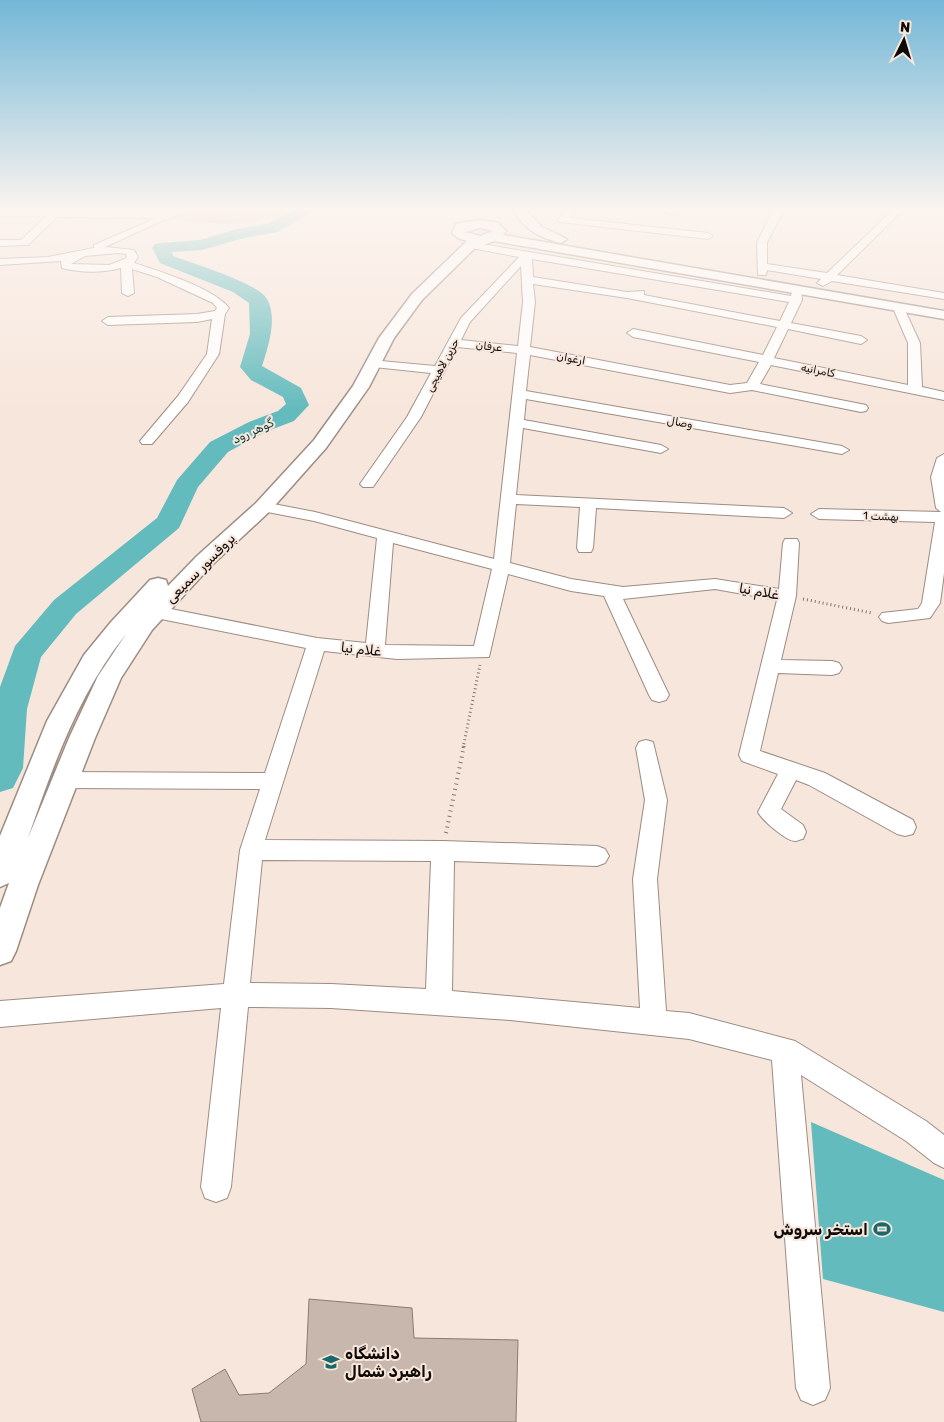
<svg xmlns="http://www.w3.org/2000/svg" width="944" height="1422" viewBox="0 0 944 1422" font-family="Rubik,Vazirmatn,sans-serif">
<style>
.green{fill:#dab79f}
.water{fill:#63bbbd}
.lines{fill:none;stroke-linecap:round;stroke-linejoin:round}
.river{fill:#63bbbd;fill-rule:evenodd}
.building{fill:#c7b7ac;stroke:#8a7b71}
.minor-casing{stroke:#9c8c82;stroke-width:2}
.major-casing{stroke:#9c8c82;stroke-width:3}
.path-far2{stroke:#81766f;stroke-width:2;stroke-dasharray:0.5 2;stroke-linecap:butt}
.path-far1{stroke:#81766f;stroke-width:3;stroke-dasharray:1 3;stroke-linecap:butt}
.path{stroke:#81766f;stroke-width:4;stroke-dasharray:1 4.5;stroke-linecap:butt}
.minor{fill:#fff;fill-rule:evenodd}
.major{fill:#fff;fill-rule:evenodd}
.labels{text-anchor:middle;stroke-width:4;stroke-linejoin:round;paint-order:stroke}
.far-street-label{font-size:11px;fill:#100a07;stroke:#f7e6db}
.far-water-label{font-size:12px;font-style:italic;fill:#103b3c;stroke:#f7e6db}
.street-label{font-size:14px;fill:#100a07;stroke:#f7e6db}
.near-poi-label{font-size:16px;font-weight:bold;fill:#100a07;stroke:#f7e6db;text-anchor:end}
</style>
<rect width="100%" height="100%" fill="#f7e6db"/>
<!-- green -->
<path class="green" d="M190,210H289C257,229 205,225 171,218Z"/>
<!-- water -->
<polygon class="water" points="811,1122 944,1180 944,1312 823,1279"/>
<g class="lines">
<!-- river -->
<path class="river" d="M294,210H316L277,232L240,239L202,250L172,252L173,256C192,263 258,283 267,299C278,318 268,347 262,366L301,388L309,405L294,421L265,432L228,452L198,487L179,528L76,614L41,657L27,709L23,768L13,788L0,792V687L15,646L54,600L157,518L177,480L210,442L249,422L278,411L286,404L283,397L251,380L240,367L250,334L249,303L233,292L160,263L152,248L155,244L161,243L200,240L237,229L267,224Z"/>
</g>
<!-- building -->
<polygon class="building" points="309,1299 412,1308 414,1338 518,1340 516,1422 201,1422 192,1389 225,1369 239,1395 269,1393 306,1364"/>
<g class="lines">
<!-- minor casing -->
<g class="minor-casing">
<g id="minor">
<path d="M0,210L174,212L179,215L168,218L105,247L134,250L138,257L134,263C159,271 214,288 229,308L225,314L219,354L188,402L152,444H142L140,441L178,396L207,354L212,319L197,322L108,325L102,321L108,317L197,314L215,311L217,308L213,303L157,277L132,269L134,293L128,296L122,293L121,268C102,273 82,273 62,268L61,261L0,265V259L48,257L94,248V245L156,218L57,217L28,245L0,246V240H21L46,216H0ZM118,253L126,254L127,258L109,265L71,264L85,256Z"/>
<polygon points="566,210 575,210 570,218 708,233 713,236 708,239 560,222 558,220"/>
<polygon points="654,210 680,210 681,212 676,215"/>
<polygon points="774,210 784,210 767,242 767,264 827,273 893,210 903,210 837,275 944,293 944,299 832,281 823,286 817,283 821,279 767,270 766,275 758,275 757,242"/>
<path d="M470,242L791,296L793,288H801L802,300L791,323L861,336L867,340L861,344L788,329L774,358L908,385V343L893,308L895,306H903L920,343L922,387L944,392V400L771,365L760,384L866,405L868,408L866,411L861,412L752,390L730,393L530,355L526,391L842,446L849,450L842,454L526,399L524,420L661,445L668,449L661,453L523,428L516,495L784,508L792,513L784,518L596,508L593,548L591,552H579L577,548L580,507L516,504L510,563L571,579L623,587L715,579L779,589L783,543L785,539H797L799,543L796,596L781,660L832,661L839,663L842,668L839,673L832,675L778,673L760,751L825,773L913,820L916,827L913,834L905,836L897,834L809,785L796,780L781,809L803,825L806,832L803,839C800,839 798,841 795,841C786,841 762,820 758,812L778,774L742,761L739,755L777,600L715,589L623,599L669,695L666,700L659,702L652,700L649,695L604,596L571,591L508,574L489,657L397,659L324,651L265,840L443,841L597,846L605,849L609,856L605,863L597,866L454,861L452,991L640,1008L633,879L645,800L636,748L639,742L646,740L653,742L667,800L657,879L666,1011L689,1013L795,1041L926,1121L944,1135V1168L934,1163L906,1141L801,1075L830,1388L825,1400L813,1405L801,1400L796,1388L772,1060L689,1039L510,1020L331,1008L248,1007L231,1187L227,1198L216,1202L205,1198L201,1187L221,1008L0,1027V1001L224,984L240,850L260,789L65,788L57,786L54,780L57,774L65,772L265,773L306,648L156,618L150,616L147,612L150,608L156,606L317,638L366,643L377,538L314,521L257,510L255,507L257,504L263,502L315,512L494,559L517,353L457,347L421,417L373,487H363L360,484L407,417L431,373L374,367L368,363L370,360L435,366L461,318L519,257L466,247L465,245ZM532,259L789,302L780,321L644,295V291L627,292L533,277ZM521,266L523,302L518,346L461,340L470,322ZM533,284L627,298L777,327L763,355L633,329L627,333L633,337L759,362L747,383L730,385L530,347L535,302ZM393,543L492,569L474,646L385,645ZM262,860L431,861L426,989L331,984L250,983Z"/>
<polygon points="944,454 944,573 940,603 930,618 888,623 882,621 879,617 882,613 918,609 922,603 935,522 819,519 811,514 819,509 941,512 936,508 931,477 937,458"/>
</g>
</g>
<!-- major casing -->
<g class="major-casing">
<g id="major">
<path d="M514,210H526L542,227L567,239L561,243C541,238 524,230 514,210Z"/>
<path d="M480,220L498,223L506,231L503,235L944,311V319L494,241L475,248L422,300L394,338L369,387L326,448L270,511L211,566L152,630L121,678L95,738L38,885L16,951L11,961L0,965V908L9,883L0,887V836L47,721L84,655L111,622L150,580L158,578L166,580L168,586L197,556L256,503L314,440L353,386L379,338L412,294L467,241L458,238L452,233L456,224ZM480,228L493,231L480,236L465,232ZM126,634L98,676L69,738L28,838C53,766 78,694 126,634Z"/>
</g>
</g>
<!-- path-far2 -->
<polyline class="path-far2" points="208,211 226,210"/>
<!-- path-far1 -->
<g class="path-far1">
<polyline points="803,599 872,613"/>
<polyline points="463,748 480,665"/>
</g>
<!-- path -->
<polyline class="path" points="446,833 464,746"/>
<!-- minor -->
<use href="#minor" class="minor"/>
<!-- major -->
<use href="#major" class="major"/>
</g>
<!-- sky -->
<linearGradient id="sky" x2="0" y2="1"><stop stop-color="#73b7d7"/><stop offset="0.51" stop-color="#fbf4ef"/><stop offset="1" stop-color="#fbf4ef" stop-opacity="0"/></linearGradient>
<rect width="944" height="410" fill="url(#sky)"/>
<!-- icons -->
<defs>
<g id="stadium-bare" transform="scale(1.35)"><path d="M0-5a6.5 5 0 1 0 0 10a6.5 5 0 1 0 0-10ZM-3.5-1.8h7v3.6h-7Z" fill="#1b686a" stroke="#f7e6db" stroke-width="2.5" paint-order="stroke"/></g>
<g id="university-bare" transform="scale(1.35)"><path d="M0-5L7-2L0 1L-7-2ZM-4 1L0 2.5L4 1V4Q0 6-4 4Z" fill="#1b686a" stroke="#f7e6db" stroke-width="2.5" paint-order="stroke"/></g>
</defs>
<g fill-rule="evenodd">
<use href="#stadium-bare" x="882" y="1229"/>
<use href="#university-bare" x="331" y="1362"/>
</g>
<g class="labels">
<!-- far-street labels -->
<g class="far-street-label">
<text transform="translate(489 346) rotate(6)" y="4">عرفان</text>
<text transform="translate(571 358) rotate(10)" y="4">ارغوان</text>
<text transform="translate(442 365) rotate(-62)" y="4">حزین لاهیجی</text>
<text transform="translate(818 370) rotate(11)" y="4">کامرانیه</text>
<text transform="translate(680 422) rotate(10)" y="4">وصال</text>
<text transform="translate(881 516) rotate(2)" y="4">بهشت 1</text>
</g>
<!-- far-water labels -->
<g class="far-water-label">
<text transform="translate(253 431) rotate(-25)" y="4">گوهر رود</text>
</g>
<!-- street labels -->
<g class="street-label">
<text transform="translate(200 568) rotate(-45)" y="5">پروفسور سمیعی</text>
<text transform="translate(759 591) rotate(10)" y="5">غلام نیا</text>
<text transform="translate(361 649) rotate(6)" y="5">غلام نیا</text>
</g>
<!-- near-poi labels -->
<g class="near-poi-label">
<text x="868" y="1235">استخر سروش</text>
<text x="345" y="1359" text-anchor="start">دانشگاه<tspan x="345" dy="18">راهبرد شمال</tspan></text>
</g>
</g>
<!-- north arrow -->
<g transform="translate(904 40) rotate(5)" stroke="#f7e6db" stroke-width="4" paint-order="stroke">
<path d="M0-4L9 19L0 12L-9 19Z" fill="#100a07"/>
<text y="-8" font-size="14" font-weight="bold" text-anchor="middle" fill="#100a07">N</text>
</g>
</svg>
